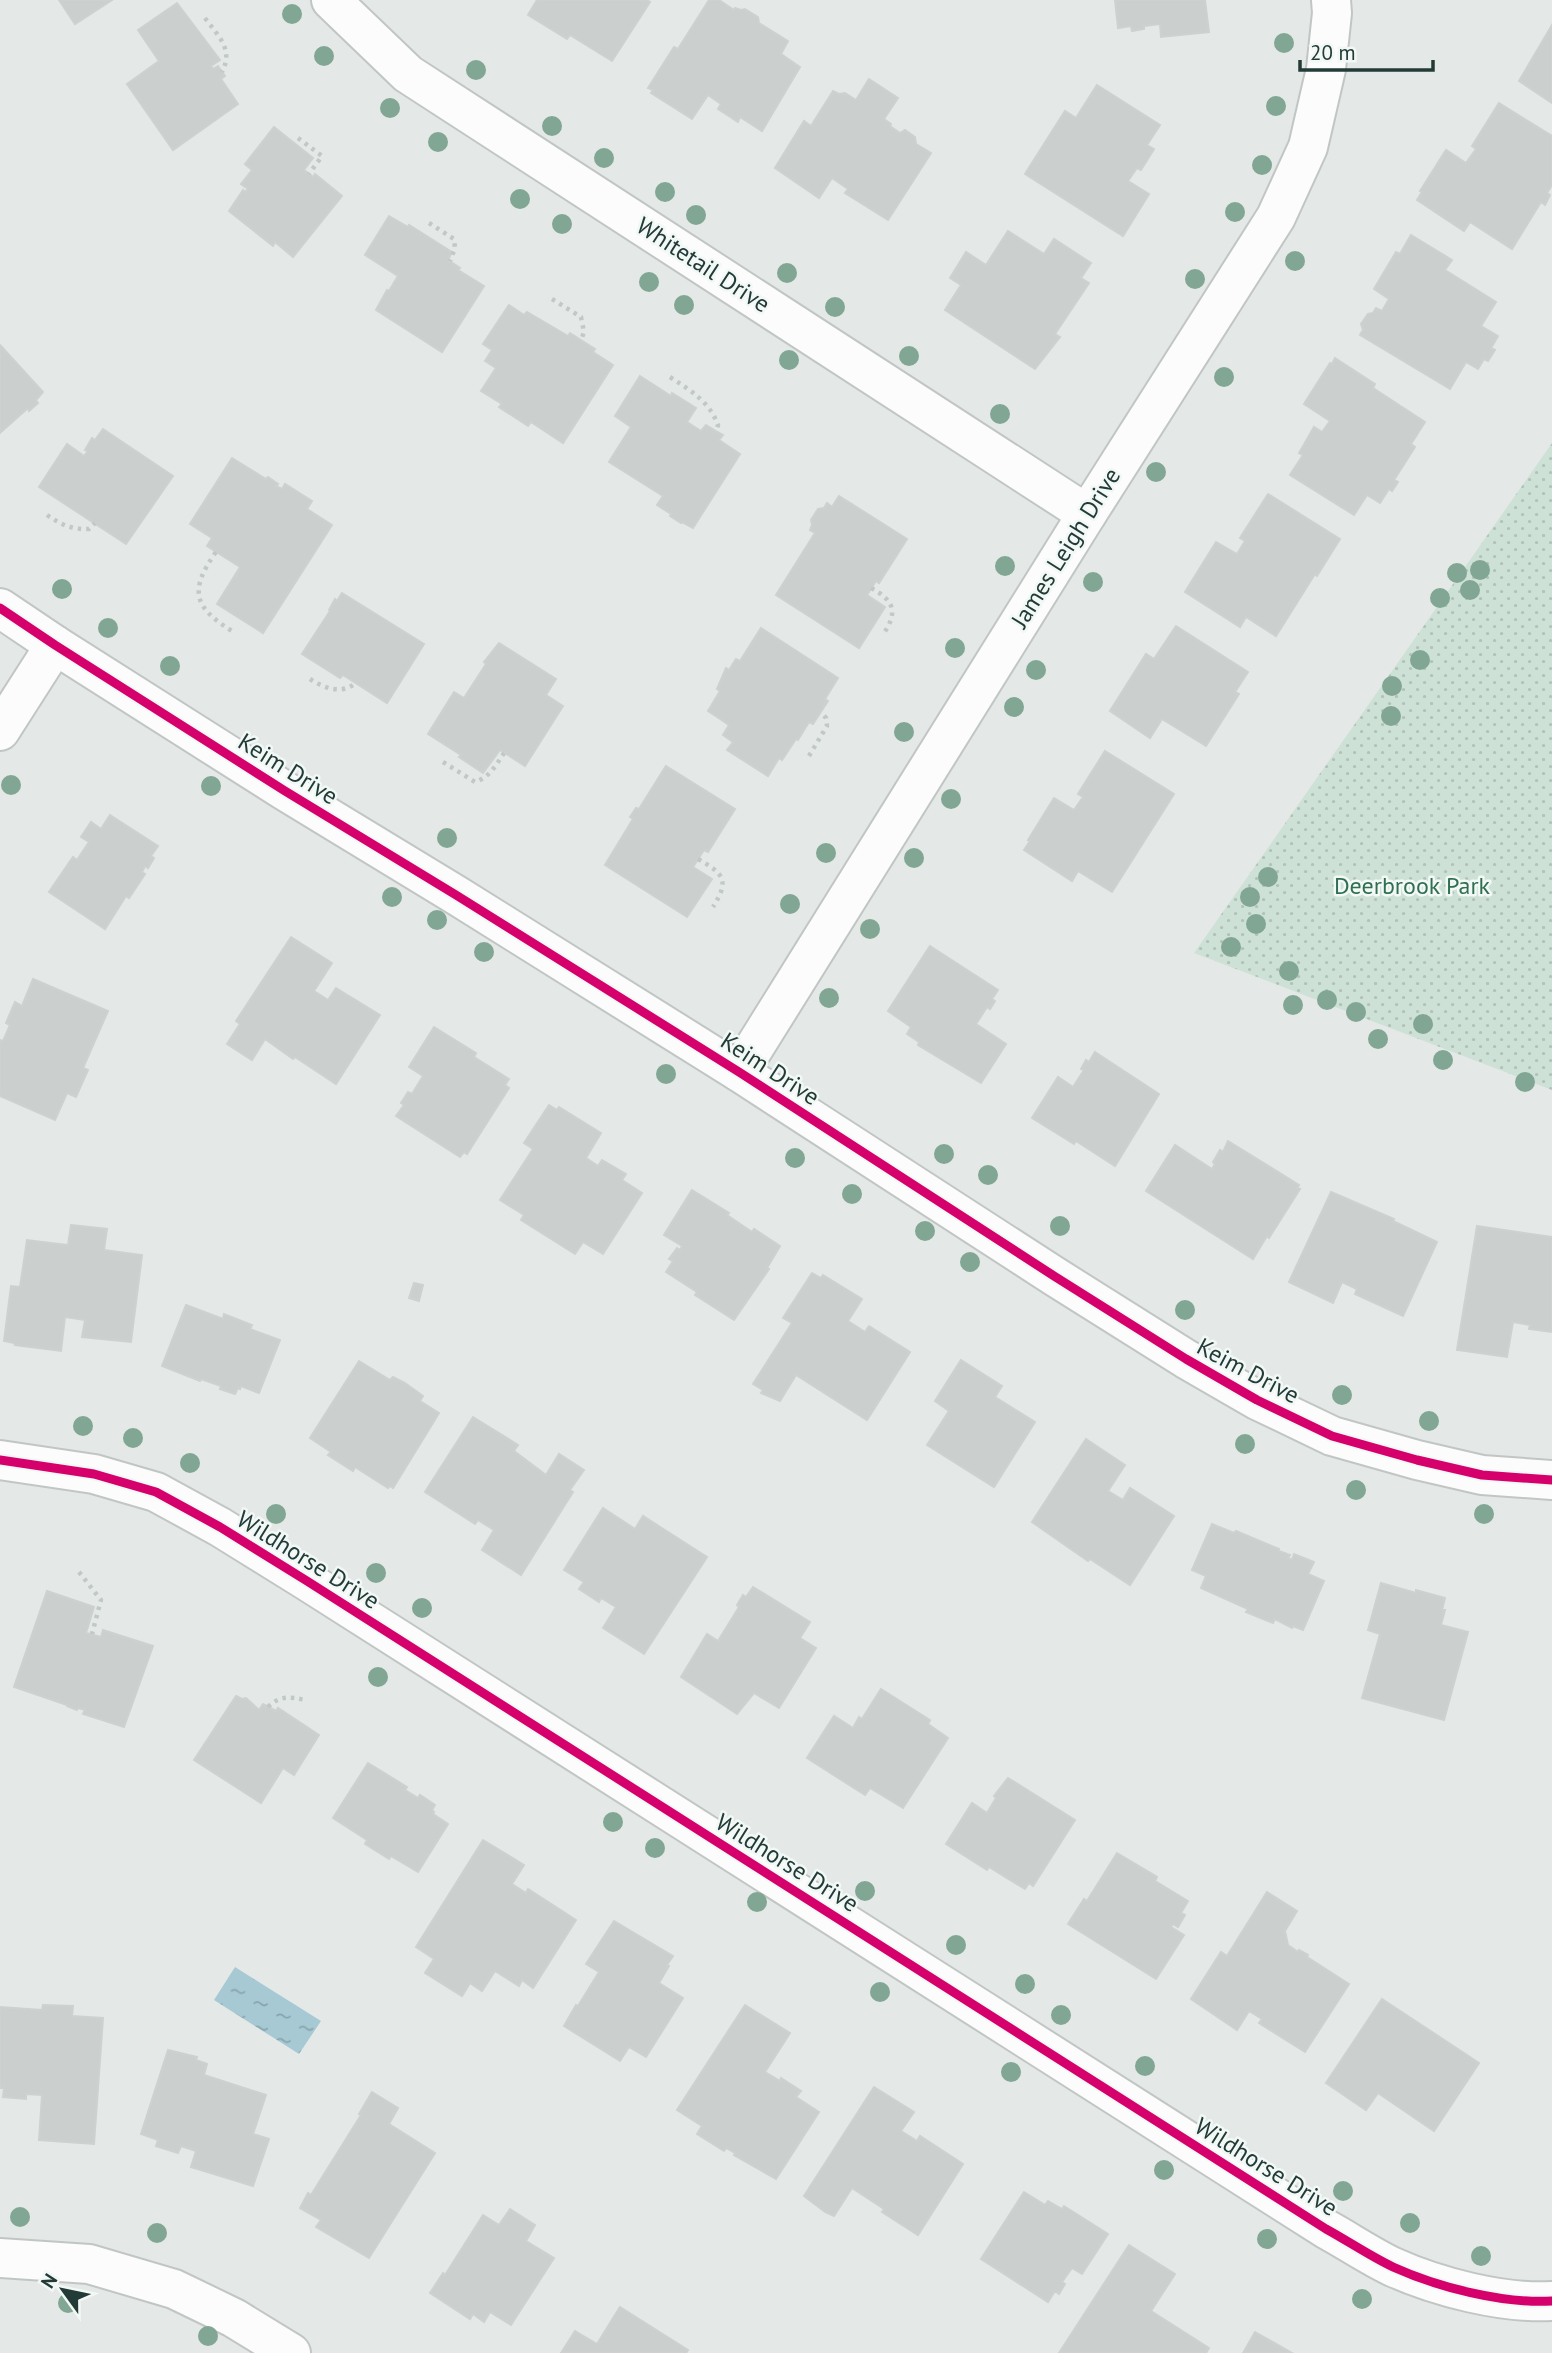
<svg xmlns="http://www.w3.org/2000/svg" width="1552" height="2353" viewBox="0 0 1552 2353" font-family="'PT Sans',sans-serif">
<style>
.grass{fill:url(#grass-dots)}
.water{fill:url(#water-ripples)}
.building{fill:#cbd0ce;stroke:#cdd2d0;stroke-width:2}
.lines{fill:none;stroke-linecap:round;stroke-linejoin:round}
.minor-casing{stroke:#c1c6c4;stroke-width:42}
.path{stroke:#c1c9c7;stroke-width:4.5;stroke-dasharray:3.5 5;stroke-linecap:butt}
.minor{stroke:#fbfcfb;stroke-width:38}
.cycleway-casing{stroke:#f2f8f6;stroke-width:13}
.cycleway{stroke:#d6006c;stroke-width:9}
.tree{fill:#81a694}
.labels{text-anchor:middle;stroke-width:5;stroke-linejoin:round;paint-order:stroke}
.street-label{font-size:24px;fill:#233b37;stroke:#f2f8f6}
.park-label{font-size:24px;fill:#306f50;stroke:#f2f8f6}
</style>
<defs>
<pattern id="grass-dots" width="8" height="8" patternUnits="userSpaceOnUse" patternTransform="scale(1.75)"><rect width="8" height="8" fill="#cee1d6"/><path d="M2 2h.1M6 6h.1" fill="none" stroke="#b1c2b8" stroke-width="1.8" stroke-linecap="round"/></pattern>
<pattern id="water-ripples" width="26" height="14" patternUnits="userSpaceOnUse" patternTransform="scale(1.75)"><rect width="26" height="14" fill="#a7c9d4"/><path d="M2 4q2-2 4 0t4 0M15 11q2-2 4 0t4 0" fill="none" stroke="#88a4ad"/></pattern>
</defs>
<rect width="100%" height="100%" fill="#e4e9e7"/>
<!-- grass -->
<polygon class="grass" points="1552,443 1552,1090 1194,953"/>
<!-- water -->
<polygon class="water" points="235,1967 321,2021 299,2054 214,2000"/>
<!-- building -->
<g class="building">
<polygon points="59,0 112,0 75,24"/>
<polygon points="537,0 647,0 650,2 612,61 570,35 567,39 528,15"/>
<polygon points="709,0 719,0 734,10 735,8 741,10 745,9 758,17 759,23 788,41 781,54 800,67 762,131 740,117 738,122 718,109 721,104 708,95 692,119 651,93 653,90 648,88 674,47 678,49"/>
<polygon points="1115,0 1205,0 1209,32 1161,37 1160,24 1144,26 1144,29 1132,31 1131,26 1118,28"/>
<polygon points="177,3 220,60 211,66 213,69 218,66 225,76 221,79 238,104 173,150 127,84 159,61 138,30"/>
<polygon points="1552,25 1552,103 1519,81"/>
<polygon points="869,79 898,98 884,119 891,124 890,126 900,133 905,130 915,137 916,144 931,153 888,220 845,193 848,189 832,178 819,198 775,168 804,121 811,126 833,91 839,94 845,93 856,100"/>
<polygon points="1097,85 1160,125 1147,145 1154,149 1141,170 1137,168 1128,181 1149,194 1123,236 1025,174 1065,111 1076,118"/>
<polygon points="1499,103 1552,136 1552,185 1547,193 1550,195 1545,205 1541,202 1512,249 1470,222 1464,231 1417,200 1422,192 1420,191 1446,150 1466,163 1476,149 1472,146"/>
<polygon points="274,127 313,158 304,170 313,177 315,174 342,196 293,257 275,242 273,246 229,211 243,190 245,192 248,189 241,184 252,170 245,164"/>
<polygon points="389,216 408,227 409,225 452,252 448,260 460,268 458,270 484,286 442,352 376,310 387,290 389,291 398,276 365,255"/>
<polygon points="1008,231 1044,254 1054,239 1091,263 1081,278 1089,283 1055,334 1060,337 1035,369 945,310 961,285 950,278 966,252 986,265"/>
<polygon points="1411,235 1452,260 1445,270 1496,302 1481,326 1498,336 1491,348 1495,350 1488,361 1484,359 1478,369 1466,362 1450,389 1360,335 1363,330 1361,324 1368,314 1373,313 1376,308 1382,311 1389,299 1374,289 1396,252 1400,254"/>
<polygon points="509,305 524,315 527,312 568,336 570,333 595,349 593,352 613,365 563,443 531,422 528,426 499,407 502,404 481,391 496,368 485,361 492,350 483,344"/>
<polygon points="0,345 43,392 36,400 38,403 29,411 28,408 0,433"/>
<polygon points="1335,358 1375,384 1373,388 1425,422 1411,444 1415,447 1394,480 1398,482 1392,491 1389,489 1380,503 1367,495 1354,515 1290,475 1303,455 1299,453 1314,427 1322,432 1330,421 1304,404 1330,363 1332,364"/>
<polygon points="640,376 671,396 672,393 696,408 687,422 701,431 706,425 716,431 723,435 719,440 740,454 693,528 682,522 681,523 670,516 671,514 657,505 663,496 609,462 631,427 615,416"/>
<polygon points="103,429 173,476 126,544 39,487 67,444 84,456 88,451 85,450 92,438 95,440"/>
<polygon points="232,458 266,479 268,477 278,484 276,486 282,489 285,484 312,501 307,509 332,525 263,633 217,604 240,567 207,546 212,538 190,524"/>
<polygon points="1268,494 1340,539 1317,576 1315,574 1276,636 1246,617 1240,627 1185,592 1216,542 1237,554 1245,541 1240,538"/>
<polygon points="839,496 907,539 879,583 876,581 867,595 885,607 859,648 776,595 815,533 810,530 812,525 811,520 818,509 824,508 827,503 832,507"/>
<polygon points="342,593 424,644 387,703 343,675 340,678 302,654 330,611 329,610 335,599 337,601"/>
<polygon points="1176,626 1248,672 1235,692 1239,694 1206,746 1162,719 1150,738 1110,711 1146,654 1154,659"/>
<polygon points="761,628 838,678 825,699 828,701 813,724 809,722 798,740 796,739 782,760 779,758 768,776 727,750 733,742 723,735 729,725 708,711 720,691 717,689 726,668 729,670 736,659 740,661"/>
<polygon points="499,643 556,679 546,695 563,706 525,766 500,750 483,773 459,757 461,755 428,734 454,692 464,698 486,664 484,662"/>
<polygon points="1105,751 1174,794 1112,892 1078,871 1072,881 1024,850 1030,841 1028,840 1054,798 1074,810 1083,797 1078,794"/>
<polygon points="666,766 735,809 708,852 704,850 693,867 712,879 687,917 605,865 633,819 630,817 636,808 639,809"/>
<polygon points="110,815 158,846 151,856 154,858 148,868 145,866 142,872 145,874 129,898 126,896 105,929 49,892 73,857 77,860 89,842 81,837 91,822 101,829"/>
<polygon points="291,937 332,963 314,991 328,1000 336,988 380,1015 336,1084 295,1057 293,1059 265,1039 252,1060 227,1044 240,1024 236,1021"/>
<polygon points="930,946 998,990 992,999 995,1001 990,1009 987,1007 976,1024 1006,1044 981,1083 918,1045 919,1042 907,1034 911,1027 888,1011"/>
<polygon points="33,979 108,1011 83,1068 88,1070 76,1097 67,1093 55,1120 0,1096 0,1040 3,1041 10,1025 6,1023 15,1002 22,1006"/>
<polygon points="434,1027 476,1053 474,1057 509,1079 505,1085 509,1088 467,1154 464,1152 460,1157 396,1116 404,1105 401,1103 408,1092 412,1094 423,1076 409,1067"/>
<polygon points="1095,1052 1159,1094 1115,1166 1076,1141 1074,1144 1032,1118 1058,1077 1073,1087 1084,1070 1081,1069 1086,1060 1089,1062"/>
<polygon points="549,1105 557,1110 559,1107 601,1133 586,1158 598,1166 602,1160 626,1174 622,1180 642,1193 603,1254 583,1242 575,1254 521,1220 524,1215 500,1200 533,1149 524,1143"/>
<polygon points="1228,1141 1299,1185 1297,1188 1300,1189 1269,1238 1267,1236 1253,1259 1146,1191 1175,1145 1212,1169 1215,1164 1213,1162 1220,1150 1223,1152"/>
<polygon points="692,1190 729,1213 727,1215 752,1232 754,1229 780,1246 767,1268 769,1269 734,1320 695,1295 697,1292 666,1272 673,1261 669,1259 677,1248 680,1250 682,1246 664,1235"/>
<polygon points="1331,1192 1394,1219 1393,1221 1437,1242 1403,1316 1355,1294 1357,1289 1342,1282 1333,1303 1289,1282"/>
<polygon points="71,1225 107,1229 104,1250 142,1255 131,1342 82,1337 85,1320 65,1317 61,1351 15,1345 14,1343 4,1341 11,1286 20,1287 27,1240 68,1245"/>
<polygon points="1477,1226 1552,1237 1552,1332 1529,1329 1530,1325 1513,1322 1507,1357 1457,1350"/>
<polygon points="812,1273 821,1278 823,1275 862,1299 848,1321 865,1332 869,1326 910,1352 867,1420 796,1375 780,1401 761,1393 763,1390 753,1384 792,1323 783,1318"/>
<polygon points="414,1283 423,1285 419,1301 409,1298"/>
<polygon points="186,1305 223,1319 224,1314 252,1325 250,1329 280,1340 259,1393 241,1386 240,1389 238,1388 235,1394 220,1389 221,1386 201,1379 200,1381 162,1366"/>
<polygon points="961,1360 1002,1386 995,1397 1035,1422 994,1487 927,1445 949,1411 935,1401"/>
<polygon points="359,1361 390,1380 393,1377 405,1383 423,1396 420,1401 439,1413 393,1488 390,1486 388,1488 355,1467 353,1471 328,1455 331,1452 310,1438"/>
<polygon points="473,1417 518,1445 514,1451 546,1475 559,1454 584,1470 570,1490 573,1492 521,1575 482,1550 494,1530 478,1520 475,1524 425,1492"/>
<polygon points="1086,1439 1125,1465 1108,1491 1123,1500 1130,1488 1174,1516 1130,1585 1090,1559 1088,1561 1032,1522"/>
<polygon points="603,1508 635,1529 643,1516 707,1557 644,1654 603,1628 616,1607 601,1598 599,1602 579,1589 584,1582 564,1570"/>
<polygon points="1212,1524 1234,1533 1236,1531 1279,1549 1279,1551 1290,1555 1288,1558 1292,1560 1294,1554 1314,1562 1308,1574 1324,1581 1303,1630 1293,1626 1292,1628 1275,1619 1273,1623 1246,1612 1248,1609 1201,1588 1206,1576 1192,1570"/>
<polygon points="1381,1583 1416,1593 1416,1590 1445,1598 1442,1610 1445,1610 1441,1625 1468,1632 1444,1720 1362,1698 1380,1634 1368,1630"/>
<polygon points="753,1587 810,1622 800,1638 816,1648 779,1708 754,1693 737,1714 681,1677 707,1634 718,1641 739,1607 737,1605 743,1595 746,1597"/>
<polygon points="47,1591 94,1607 86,1633 101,1637 103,1630 153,1646 124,1727 83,1714 85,1710 78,1708 77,1710 67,1706 67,1705 14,1687"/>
<polygon points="881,1689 930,1720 928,1724 948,1738 903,1808 870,1788 865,1795 807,1758 834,1716 853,1728 859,1717 862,1719"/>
<polygon points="236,1696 242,1699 246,1698 259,1710 263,1704 276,1711 278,1708 319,1735 294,1775 283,1768 261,1803 194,1760"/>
<polygon points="368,1763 407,1787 405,1790 418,1798 420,1795 435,1805 432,1810 434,1812 433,1814 448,1824 418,1872 391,1856 389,1859 365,1844 367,1840 333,1818"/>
<polygon points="1008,1778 1075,1820 1033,1886 1029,1883 1025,1889 989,1867 987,1870 946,1844 972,1803 987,1813 996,1798 994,1796"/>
<polygon points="483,1840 524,1865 512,1884 526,1893 528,1889 576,1920 533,1988 522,1980 519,1986 495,1971 482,1991 470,1983 462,1996 425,1973 434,1959 416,1947"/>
<polygon points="1117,1853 1157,1877 1155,1881 1188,1901 1181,1913 1185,1915 1178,1927 1173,1924 1171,1927 1184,1935 1156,1979 1068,1924 1084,1899 1087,1901"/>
<polygon points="1267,1892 1297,1911 1285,1931 1288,1945 1298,1952 1299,1950 1308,1955 1307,1957 1349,1984 1305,2052 1259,2023 1262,2019 1249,2011 1237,2030 1191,1999 1221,1952 1227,1956"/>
<polygon points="614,1921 673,1956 667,1965 669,1966 659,1983 683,1998 646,2057 629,2047 620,2061 564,2026 576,2005 578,2006 599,1972 586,1964"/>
<polygon points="1382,1999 1479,2063 1434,2131 1378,2093 1366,2110 1326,2083"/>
<polygon points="43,2005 73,2006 72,2016 103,2018 94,2144 39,2140 42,2095 26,2094 26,2099 3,2097 4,2088 0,2088 0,2007 42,2010"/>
<polygon points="745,2005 790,2033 765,2072 780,2081 781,2078 801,2091 796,2097 819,2112 776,2179 734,2155 735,2153 726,2148 724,2151 697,2134 702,2126 677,2110"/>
<polygon points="168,2050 197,2057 196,2060 207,2064 204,2075 266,2095 253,2134 269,2139 253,2186 191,2167 196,2151 181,2146 178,2153 156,2146 158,2140 141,2134"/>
<polygon points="874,2087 914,2112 901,2131 917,2141 920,2136 963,2164 918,2235 882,2212 884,2209 852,2188 834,2216 825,2212 804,2196"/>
<polygon points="372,2092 398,2108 389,2124 435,2153 369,2258 316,2227 321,2220 300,2208 308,2193 311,2195 361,2115 359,2114"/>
<polygon points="1024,2192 1045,2205 1048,2201 1062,2209 1064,2206 1108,2234 1082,2274 1072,2268 1062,2282 1065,2284 1059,2294 1055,2291 1048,2302 981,2259"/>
<polygon points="510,2209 535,2225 526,2241 554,2258 511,2325 490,2312 484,2322 473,2314 470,2319 430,2293 443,2273 445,2275 483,2215 499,2225"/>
<polygon points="1129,2245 1175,2274 1151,2311 1209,2348 1206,2353 1059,2353"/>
<polygon points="620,2307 688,2350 686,2353 561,2353 575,2331 597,2344"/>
<polygon points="1255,2332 1292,2353 1243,2353"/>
</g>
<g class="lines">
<!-- minor casing -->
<g class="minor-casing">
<g id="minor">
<polyline points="331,0 408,74 1087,514"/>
<polyline points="0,608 55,645 285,791 456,895 739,1072 1054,1276 1186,1359 1257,1400 1332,1436 1417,1460 1482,1475 1552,1480"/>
<polyline points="0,731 55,645"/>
<polyline points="739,1072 1087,514 1276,217 1308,147 1326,69 1332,13 1331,0"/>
<path d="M0,1460L94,1474L156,1492L220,1527L307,1581L1326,2229C1348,2241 1370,2256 1393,2267C1437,2287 1503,2304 1552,2301"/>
<polyline points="0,2258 89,2264 174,2289 234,2318 291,2353"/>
</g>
</g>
<!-- path -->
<g class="path">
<path d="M205,18C218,36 234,49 222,72"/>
<polyline points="298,138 322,156 309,174"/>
<polyline points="429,223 454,239 455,248 450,261"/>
<polyline points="552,299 581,317 584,332 581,340"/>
<path d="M670,377C691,391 709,401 718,425L716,431"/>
<path d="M47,515C60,524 72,530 89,529L95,523"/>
<path d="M216,552C189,590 193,607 232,631"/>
<path d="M871,588C894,600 898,612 884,633"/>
<path d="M310,679C324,688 341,695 356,683"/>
<polyline points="809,756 827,726 826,718 821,712"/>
<path d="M443,762L475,782C490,777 496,765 504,753"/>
<path d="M698,859C724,874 730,880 713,907"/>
<polyline points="79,1572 101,1600 92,1634"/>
<path d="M268,1707C280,1695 290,1697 306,1700"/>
</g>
<!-- minor -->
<use href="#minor" class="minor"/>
<!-- cycleway casing -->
<g class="cycleway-casing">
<g id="cycleway">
<polyline points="0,608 55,645 285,791 456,895 739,1072 1054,1276 1186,1359 1257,1400 1332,1436 1417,1460 1482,1475 1552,1480"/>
<path d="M0,1460L94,1474L156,1492L220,1527L307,1581L1326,2229C1348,2241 1370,2256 1393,2267C1437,2287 1503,2304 1552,2301"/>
</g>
</g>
<!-- cycleway -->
<use href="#cycleway" class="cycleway"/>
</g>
<!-- trees -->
<g class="tree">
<circle cx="292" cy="14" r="10"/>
<circle cx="1284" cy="43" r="10"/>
<circle cx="324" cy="56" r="10"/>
<circle cx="476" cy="70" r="10"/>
<circle cx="1276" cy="106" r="10"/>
<circle cx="390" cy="108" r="10"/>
<circle cx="552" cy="126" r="10"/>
<circle cx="438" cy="142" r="10"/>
<circle cx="604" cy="158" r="10"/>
<circle cx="1262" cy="165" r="10"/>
<circle cx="665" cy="192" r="10"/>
<circle cx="520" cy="199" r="10"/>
<circle cx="1235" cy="212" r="10"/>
<circle cx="696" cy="215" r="10"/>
<circle cx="562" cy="224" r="10"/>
<circle cx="1295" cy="261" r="10"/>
<circle cx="787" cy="273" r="10"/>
<circle cx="1195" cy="279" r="10"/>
<circle cx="649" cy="282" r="10"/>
<circle cx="684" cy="305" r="10"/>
<circle cx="835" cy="307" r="10"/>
<circle cx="909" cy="356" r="10"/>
<circle cx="789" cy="360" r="10"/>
<circle cx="1224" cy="377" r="10"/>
<circle cx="1000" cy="414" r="10"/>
<circle cx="1156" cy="472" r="10"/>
<circle cx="1005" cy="566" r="10"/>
<circle cx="1480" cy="570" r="10"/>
<circle cx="1457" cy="573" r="10"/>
<circle cx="1093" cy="582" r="10"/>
<circle cx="62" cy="589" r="10"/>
<circle cx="1470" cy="590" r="10"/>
<circle cx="1440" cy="598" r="10"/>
<circle cx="108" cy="628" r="10"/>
<circle cx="955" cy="648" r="10"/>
<circle cx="1420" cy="660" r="10"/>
<circle cx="170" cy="666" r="10"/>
<circle cx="1036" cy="670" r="10"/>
<circle cx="1392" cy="686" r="10"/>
<circle cx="1014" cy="707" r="10"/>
<circle cx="1391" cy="716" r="10"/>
<circle cx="904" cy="732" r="10"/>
<circle cx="11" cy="785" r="10"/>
<circle cx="211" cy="786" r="10"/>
<circle cx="951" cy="799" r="10"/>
<circle cx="447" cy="838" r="10"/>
<circle cx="826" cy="853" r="10"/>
<circle cx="914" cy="858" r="10"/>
<circle cx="1268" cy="877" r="10"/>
<circle cx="392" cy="897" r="10"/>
<circle cx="1250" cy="897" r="10"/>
<circle cx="790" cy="904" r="10"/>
<circle cx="437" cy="920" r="10"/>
<circle cx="1256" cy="924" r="10"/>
<circle cx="870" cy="929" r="10"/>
<circle cx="1231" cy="947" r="10"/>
<circle cx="484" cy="952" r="10"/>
<circle cx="1289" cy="971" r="10"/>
<circle cx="829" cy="998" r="10"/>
<circle cx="1327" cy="1000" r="10"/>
<circle cx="1293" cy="1005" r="10"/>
<circle cx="1356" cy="1012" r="10"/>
<circle cx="1423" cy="1024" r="10"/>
<circle cx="1378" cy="1039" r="10"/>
<circle cx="1443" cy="1060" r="10"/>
<circle cx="666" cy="1074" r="10"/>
<circle cx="1525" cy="1082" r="10"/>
<circle cx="944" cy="1154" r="10"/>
<circle cx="795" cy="1158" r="10"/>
<circle cx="988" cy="1175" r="10"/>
<circle cx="852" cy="1194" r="10"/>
<circle cx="1060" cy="1226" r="10"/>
<circle cx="925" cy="1231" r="10"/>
<circle cx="970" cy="1262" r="10"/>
<circle cx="1185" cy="1310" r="10"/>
<circle cx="1342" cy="1395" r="10"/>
<circle cx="1429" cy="1421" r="10"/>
<circle cx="83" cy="1426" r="10"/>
<circle cx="133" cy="1438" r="10"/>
<circle cx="1245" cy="1444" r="10"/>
<circle cx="190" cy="1463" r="10"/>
<circle cx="1356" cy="1490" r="10"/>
<circle cx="276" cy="1514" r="10"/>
<circle cx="1484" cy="1514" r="10"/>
<circle cx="376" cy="1573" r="10"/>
<circle cx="422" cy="1608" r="10"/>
<circle cx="378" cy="1677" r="10"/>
<circle cx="613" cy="1822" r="10"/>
<circle cx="655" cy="1848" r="10"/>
<circle cx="865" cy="1891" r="10"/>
<circle cx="757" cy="1902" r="10"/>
<circle cx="956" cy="1945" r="10"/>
<circle cx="1025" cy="1984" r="10"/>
<circle cx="880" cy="1992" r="10"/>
<circle cx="1061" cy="2015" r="10"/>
<circle cx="1145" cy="2066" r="10"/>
<circle cx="1011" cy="2072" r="10"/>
<circle cx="1164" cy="2170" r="10"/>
<circle cx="1343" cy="2191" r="10"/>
<circle cx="20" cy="2217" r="10"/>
<circle cx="1410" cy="2223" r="10"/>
<circle cx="157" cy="2233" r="10"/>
<circle cx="1267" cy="2239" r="10"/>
<circle cx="1481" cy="2256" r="10"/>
<circle cx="1362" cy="2299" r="10"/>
<circle cx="68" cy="2303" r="10"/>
<circle cx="208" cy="2336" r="10"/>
</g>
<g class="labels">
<!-- street labels -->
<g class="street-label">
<text transform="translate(703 265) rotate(33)" y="8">Whitetail Drive</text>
<text transform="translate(1066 548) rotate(-58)" y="8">James Leigh Drive</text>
<text transform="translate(288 769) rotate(32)" y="8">Keim Drive</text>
<text transform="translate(770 1069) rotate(33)" y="8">Keim Drive</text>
<text transform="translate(1248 1371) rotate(28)" y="8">Keim Drive</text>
<text transform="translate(308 1560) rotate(32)" y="8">Wildhorse Drive</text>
<text transform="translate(787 1863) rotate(32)" y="8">Wildhorse Drive</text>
<text transform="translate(1266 2167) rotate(32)" y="8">Wildhorse Drive</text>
</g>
<!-- park labels -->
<g class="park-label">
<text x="1412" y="894">Deerbrook Park</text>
</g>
</g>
<!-- north arrow -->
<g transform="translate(63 2290) rotate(303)" stroke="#f2f8f6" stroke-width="5" paint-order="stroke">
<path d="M0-5L12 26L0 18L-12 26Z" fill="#233b37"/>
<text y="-10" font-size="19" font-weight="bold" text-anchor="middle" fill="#233b37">N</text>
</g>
<!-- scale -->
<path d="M1300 60v10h133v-10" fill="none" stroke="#233b37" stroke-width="3.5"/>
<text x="1310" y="60" font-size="21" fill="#233b37" stroke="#f2f8f6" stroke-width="5" paint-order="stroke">20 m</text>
</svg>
